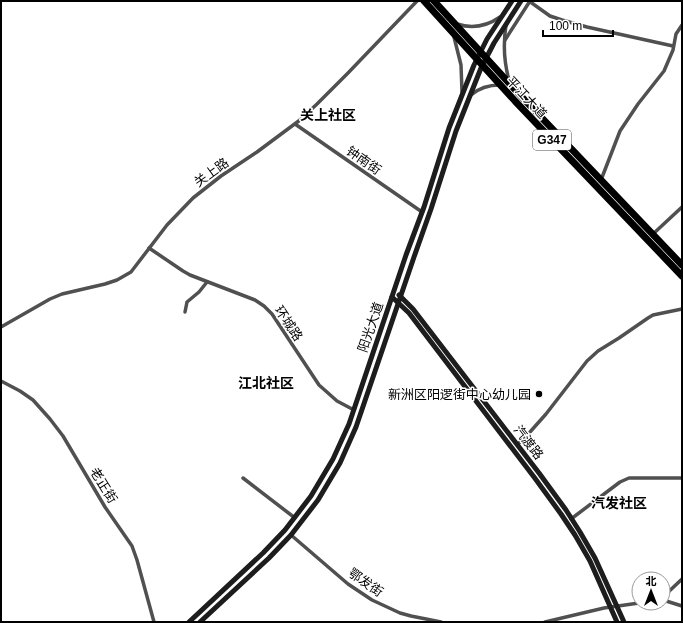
<svg xmlns="http://www.w3.org/2000/svg" width="683" height="623" viewBox="0 0 683 623" font-family="Helvetica,'Noto Sans SC',sans-serif">
<style>
.lines{fill:none;stroke-linecap:round;stroke-linejoin:round}
.street{stroke:#505050;stroke-width:3.5}
.secondary{stroke:#1d1d1d;stroke-width:5}
.highway{stroke:#000;stroke-width:7}
.poi-dot{fill:#000;stroke:#fff;stroke-width:1.5}
.labels{text-anchor:middle;stroke-width:3;stroke-linejoin:round;paint-order:stroke}
.shield{fill:#fff;stroke:#4c4c4c;stroke-width:1}
.shield-label{font-size:12px;font-weight:bold;fill:#000}
.street-label{font-size:13px;fill:#000;stroke:#fff}
.poi-label{font-size:13px;fill:#000;stroke:#fff;text-anchor:end}
.neighbourhood-label{font-size:14px;font-weight:bold;fill:#000;stroke:#fff}
</style>
<rect width="100%" height="100%" fill="#fff"/>
<g class="lines">
<!-- street -->
<g class="street">
<polyline points="529,1 550,16 562,20 587,27 673,46"/>
<path d="M457,24C472,29 487,26 500,17"/>
<path d="M506,25C503,44 504,62 509,80"/>
<polyline points="454,37 461,65 462,92"/>
<polyline points="505,40 530,1"/>
<path d="M471,95C479,88 489,85 500,85"/>
<polyline points="295,124 422,212"/>
<polyline points="601,180 620,131 638,104 664,71 673,50 676,34 682,25"/>
<polyline points="653,234 682,207"/>
<polyline points="149,248 183,271 190,275 255,300 264,306 272,314 319,385 337,401 354,410"/>
<polyline points="185,312 187,302 199,292 207,282"/>
<polyline points="1,327 50,299 62,294 105,284 117,280 131,272 167,225 193,198 221,176 257,152 300,120 317,104 348,73 417,1"/>
<polyline points="1,381 20,391 33,400 50,419 63,436 105,507 132,546 137,560 154,622"/>
<polyline points="517,445 530,432 546,414 587,361 598,351 619,338 648,318 653,315 682,309"/>
<polyline points="243,478 295,518"/>
<polyline points="571,519 620,482 629,478 682,478"/>
<polyline points="291,535 348,584 372,600 400,613 411,616 441,622"/>
<polyline points="663,597 682,579"/>
<polyline points="663,600 682,606"/>
<polyline points="545,622 604,608 639,603"/>
</g>
<!-- secondary -->
<g class="secondary">
<polyline points="399,295 413,309 539,473 566,510 580,532 595,558 624,622"/>
<polyline points="392,297 409,313 534,477 561,514 575,535 590,561 617,622"/>
<polyline points="189,622 263,553 285,530 311,496 333,459 349,424 406,255 424,207 449,128 474,65 487,39 512,1"/>
<polyline points="200,622 269,558 291,535 318,500 340,463 356,427 414,257 431,209 456,131 481,68 494,43 521,1"/>
</g>
<!-- highway -->
<g class="highway">
<polyline points="424,1 515,101 682,276"/>
<polyline points="434,1 520,95 682,265"/>
</g>
</g>
<!-- markers -->
<circle class="poi-dot" cx="539" cy="394" r="4"/>
<g class="labels">
<!-- shield labels -->
<rect class="shield" x="533" y="130" width="38" height="20" rx="3"/>
<g class="shield-label">
<text x="552" y="144">G347</text>
</g>
<!-- street labels -->
<g class="street-label">
<text transform="translate(527 97) rotate(47)" y="5">平江大道</text>
<text transform="translate(364 160) rotate(35)" y="5">钟南街</text>
<text transform="translate(211 172) rotate(-36)" y="5">关上路</text>
<text transform="translate(289 323) rotate(56)" y="5">环城路</text>
<text transform="translate(370 327) rotate(-71)" y="5">阳光大道</text>
<text transform="translate(529 442) rotate(52)" y="5">汽渡路</text>
<text transform="translate(104 485) rotate(58)" y="5">老正街</text>
<text transform="translate(366 582) rotate(35)" y="5">鄂发街</text>
</g>
<!-- poi labels -->
<g class="poi-label">
<text x="531" y="399">新洲区阳逻街中心幼儿园</text>
</g>
<!-- neighbourhood labels -->
<g class="neighbourhood-label">
<text x="328" y="120">关上社区</text>
<text x="266" y="388">江北社区</text>
<text x="619" y="508">汽发社区</text>
</g>
</g>
<!-- border -->
<rect width="683" height="623" fill="none" stroke="#000000" stroke-width="4"/>
<!-- north arrow -->
<g transform="translate(651 591)"><circle r="19" fill="#ffffff" stroke="#999999"/>
<path d="M0-3L7 15L0 10L-7 15Z" fill="#000000"/>
<text y="-6" font-size="11" font-weight="bold" text-anchor="middle" fill="#000000">北</text>
</g>
<!-- scale -->
<path d="M543 30v6h70v-6" fill="none" stroke="#000000" stroke-width="2"/>
<text x="549" y="30" font-size="12" fill="#000000" stroke="#ffffff" stroke-width="3" paint-order="stroke">100 m</text>
</svg>
